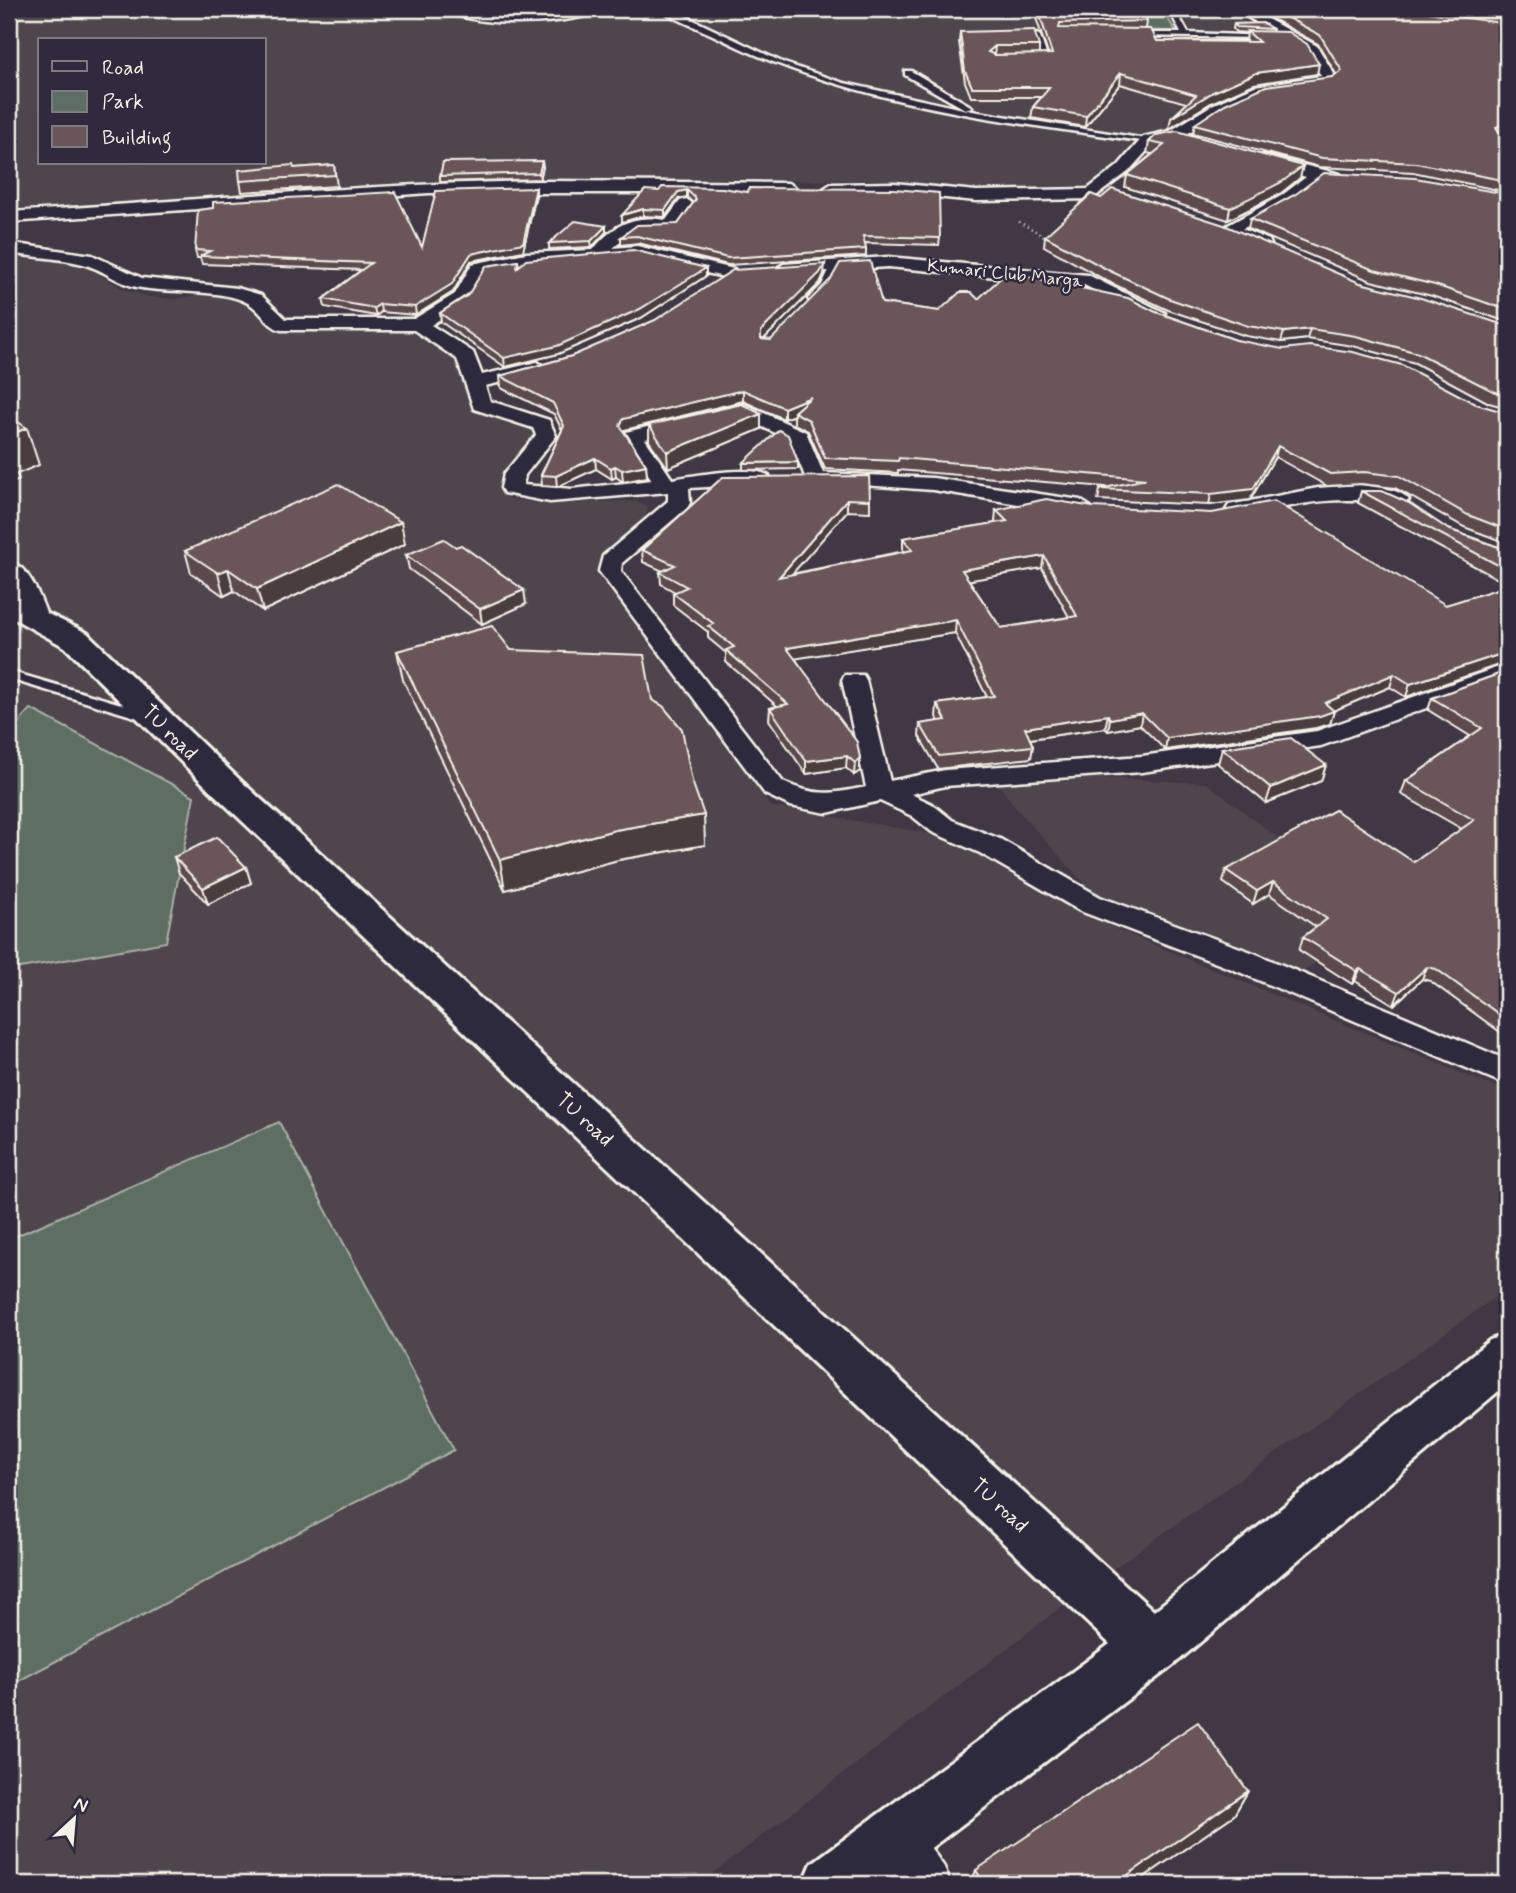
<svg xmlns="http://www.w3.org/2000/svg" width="1516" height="1893" viewBox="0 0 1516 1893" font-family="Mynerve,sans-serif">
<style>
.built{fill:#50444e;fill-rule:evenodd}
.green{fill:#5e6e64;stroke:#a9b0a6;stroke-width:2}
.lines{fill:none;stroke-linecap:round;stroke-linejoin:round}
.lane-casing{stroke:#f4f1e8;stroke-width:5}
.street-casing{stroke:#f4f1e8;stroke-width:5}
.secondary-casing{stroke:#f4f1e8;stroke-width:6}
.highway-casing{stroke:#f4f1e8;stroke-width:6}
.path{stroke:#f4f1e8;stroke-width:2.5;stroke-dasharray:1 3.5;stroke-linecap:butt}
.lane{fill:#2f2a3d;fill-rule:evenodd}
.street{fill:#2f2a3d;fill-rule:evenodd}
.secondary{fill:#2f2a3d;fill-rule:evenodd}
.highway{fill:#776a54;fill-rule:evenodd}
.wall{fill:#5b494c;stroke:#f4f1e8;stroke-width:2;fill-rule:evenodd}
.shaded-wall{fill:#4a3c3e;stroke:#f4f1e8;stroke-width:2}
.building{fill:#6a5558;stroke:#f4f1e8;stroke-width:2;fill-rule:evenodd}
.labels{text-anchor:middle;stroke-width:5;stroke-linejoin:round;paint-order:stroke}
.far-street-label{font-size:18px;fill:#f4f1e8;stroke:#2f2a3d}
.street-label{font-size:21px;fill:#f4f1e8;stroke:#2f2a3d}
</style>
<rect width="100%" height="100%" fill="#413745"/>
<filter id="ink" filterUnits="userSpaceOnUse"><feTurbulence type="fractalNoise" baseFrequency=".0143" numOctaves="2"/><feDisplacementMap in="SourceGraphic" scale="14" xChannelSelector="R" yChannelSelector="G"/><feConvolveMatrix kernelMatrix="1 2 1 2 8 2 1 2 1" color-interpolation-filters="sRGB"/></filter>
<g filter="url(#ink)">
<!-- built -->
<g class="built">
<path d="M9,9H1220L1317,60L1139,142L1085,192H1018L943,188L891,180L553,181L285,189L175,201L9,209ZM40,40H264V163H40Z"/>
<polygon points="9,251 85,266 125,290 150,297 175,299 213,292 233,293 302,329 333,331 383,325 408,328 451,347 476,411 522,423 534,428 537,434 501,480 503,492 511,499 537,503 635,501 648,507 643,526 604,557 599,574 693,692 770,806 927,833 960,842 1116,929 1507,1092 1507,1289 1085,1589 699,1884 9,1884"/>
<polygon points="1060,776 1207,783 1387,923 1300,972 1275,966 1093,893 1016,808 998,784"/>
</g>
<!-- green -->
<g class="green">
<polygon points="1111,9 1161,9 1176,31 1111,30"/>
<polygon points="31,709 194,796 166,942 9,970 9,733"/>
<polygon points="279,1122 454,1450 9,1686 9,1239"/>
</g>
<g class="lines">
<!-- lane casing -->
<g class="lane-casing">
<g id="lane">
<path d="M444,9L505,19L607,9C574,25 475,30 444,9Z"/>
<path d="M660,9H668L683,15L784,63L844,83L972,111L1152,140L1148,142C1000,121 851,104 717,37C699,28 675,20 660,9Z"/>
<polygon points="1169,9 1175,9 1188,33 1268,36 1265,38 1132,36 1134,33 1181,33"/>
<polygon points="1037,34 1040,36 1049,63 1027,61 1042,59 1034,36"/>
<polygon points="905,71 911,71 972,107 965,109 905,75"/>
<polygon points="832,264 840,266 831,286 816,301 810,301 808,299 822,285"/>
<polygon points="9,671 155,714 157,717 150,721 145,720 9,679"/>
</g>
</g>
<!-- street casing -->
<g class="street-casing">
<g id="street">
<polygon points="1234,9 1249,9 1317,46 1337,79 1335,82 1263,93 1222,111 1187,134 1196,137 1196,143 1174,140 1153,144 1128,172 1092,199 976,201 894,193 831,194 823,189 831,184 894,183 976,191 1088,189 1118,166 1143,137 1170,131 1212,105 1255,86 1321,76 1307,52"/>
<polygon points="1507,133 1507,148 1502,146 1496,137"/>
<polygon points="1263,155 1340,174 1342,177 1334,182 1321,180 1293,202 1242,229 1269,240 1271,244 1269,248 1263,249 1221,229 1281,196 1306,177 1258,163 1258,157"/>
<path d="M549,181L788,183L796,188L788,193H429L9,222V212C189,201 368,183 549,181Z"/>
<path d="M686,199L694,204L676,230L636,229L613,248L637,246L734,269L737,273L734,277L728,278L634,256L550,264L526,263L485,272L468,301L431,325L473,352L482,375L537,362L547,368L544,372L485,386L490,401L549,420L556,436L525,475L523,485L572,489L652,480L623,436L626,432L744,404L806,432L823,473L933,478L1080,500L1091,507L1080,514L933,490L807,481L790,440L742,417L645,439L672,479C690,476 760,463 771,478L760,484L689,488L690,503L687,508L622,563L621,571L783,782C817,797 831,794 866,787L842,680L845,675H863L866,680L890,781L945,770L1142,756L1317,731L1507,664V679L1321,746L1142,772L945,786L911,794L932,804L952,820L1000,839L1100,897L1254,953L1507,1060V1085L1232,969L1080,911L980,853L932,832L912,816L880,801L827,813L790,806L765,794L599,571L603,556L668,501V492L550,502L504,493L501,488L504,474L536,435L533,428L474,409L457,359L414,330H281C267,326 261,310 248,303C223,289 171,293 142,288C119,285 105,270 83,264C60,258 33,257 9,253V243L92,255L142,278L237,288L261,295L286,319H414L455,294L472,264L526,253L593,250C613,225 633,214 666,220L680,201Z"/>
<polygon points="888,257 1088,275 1165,313 1156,318 1150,317 1084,285 888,267 784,274 775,269 784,264"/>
<path d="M1359,485C1373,487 1400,488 1409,500L1398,506C1340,492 1295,505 1237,517L1226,510L1229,505L1318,488Z"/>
<path d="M9,561C31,567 41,601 49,620L45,625H29L25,620L9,583Z"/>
<polygon points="896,1814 912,1821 944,1867 950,1884 900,1884 873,1837 880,1821"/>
</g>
</g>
<!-- secondary casing -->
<g class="secondary-casing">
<polygon id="secondary" points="9,595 87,633 242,782 1154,1611 1490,1340 1507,1334 1507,1384 1172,1666 883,1884 803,1884 812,1863 1110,1644 218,798 65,647 9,616"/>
</g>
<!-- highway casing -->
<g class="highway-casing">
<polygon id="highway" points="1437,9 1474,9 1507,14 1507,24 1445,14"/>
</g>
<!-- path -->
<polyline class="path" points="1019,222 1048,238"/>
<!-- lane -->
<use href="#lane" class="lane"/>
<!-- street -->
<use href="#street" class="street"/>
<!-- secondary -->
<use href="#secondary" class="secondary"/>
<!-- highway -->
<use href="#highway" class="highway"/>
</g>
<!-- wall -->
<g class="wall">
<polygon points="1033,9 1141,9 1147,21 1146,29 1157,41 1246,41 1247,33 1236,32 1233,29 1234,24 1273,29 1272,32 1317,74 1254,84 1211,103 1169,129 1186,103 1120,84 1085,127 1031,118 1033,107 1041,97 971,97 965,82 959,42 960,32 1039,46 1039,55 1048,54"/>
<polygon points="1254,9 1409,9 1503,138 1507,139 1507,192 1413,172 1319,167 1193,133 1195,124 1332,77 1336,74 1318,44"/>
<polygon points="1488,9 1507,9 1507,12"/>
<polygon points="1156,135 1300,178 1280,194 1228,220 1125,187 1127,175 1152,154 1147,153 1149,142"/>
<polygon points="334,165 337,186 242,192 240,181 294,168"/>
<polygon points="543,167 540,179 440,182 440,176"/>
<polygon points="722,188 940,238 939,245 865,243 866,249 866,256 728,265 638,243 621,245 621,237 678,224 693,203 687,197 678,199 665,217 643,216 622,222 659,191"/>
<polygon points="1507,194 1507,322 1432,296 1371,281 1248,229 1250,219"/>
<polygon points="536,195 523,251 471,261 453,292 416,315 381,312 376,316 325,307 323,299 361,270 202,264 200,258 197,258 195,250 213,208 422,247"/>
<polygon points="1101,198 1360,283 1507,326 1507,408 1489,403 1415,363 1353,346 1307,339 1281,342 1246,336 1168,310 1109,282 1044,246 1045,236"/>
<polygon points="606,232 592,247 549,249 549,243"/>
<polygon points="518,261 519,266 706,276 641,318 558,354 505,367 441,322 440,313"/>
<polygon points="824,274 820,283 764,339 771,340 882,303 939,311 978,299 1156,312 1236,340 1507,413 1507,543 1464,527 1395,488 1361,484 1327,486 1275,457 1250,500 1209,505 1098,500 1100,489 1106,487 898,470 898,473 825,469 808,431 794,424 794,415 784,419 743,401 624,430 646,465 647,477 623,482 616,477 612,479 596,469 557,487 542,486 541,475 562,430 554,414 501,388 500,376 572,356"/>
<polygon points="649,425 761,429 668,468 649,441"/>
<polygon points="798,462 798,469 743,470 743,463"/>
<path d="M723,477L870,500V512L847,511L791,574L904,551L903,550V538L997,523L995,521L996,510L1446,605L1507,586V662L1406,697L1390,687L1333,711H1334L1330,724L1316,728L1165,750L1140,725L1108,731L1105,728L1030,739L1033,746L1031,758L938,769L919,736L920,724L939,721L936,717L937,704L987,697L955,633L795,658L860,758V771L854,775L846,768L806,774L769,720L770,708L777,706L726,662V653L708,638V632L673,605V593L675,592L661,584L660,572L663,571L643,562L642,550ZM1042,568L1069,617L1001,628L969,580Z"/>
<polygon points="1361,491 1448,529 1507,550 1507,584 1358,503"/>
<polygon points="405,544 263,611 234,591 224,596 191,573 185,551"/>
<polygon points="406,555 526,604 482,624 409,569"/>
<polygon points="511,650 652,700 705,845 618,860 505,890 403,680 397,651"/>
<polygon points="1507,671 1507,1037 1430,981 1422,979 1394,1005 1355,981 1352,984 1299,950 1303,937 1316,927 1269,894 1253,904 1223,882 1226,870 1414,862 1462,829 1401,794 1406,781 1470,736 1428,710 1432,698"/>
<polygon points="1222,748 1326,765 1321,781 1266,803 1218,764"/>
<polygon points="174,857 246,867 251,883 208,904 179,873"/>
<polygon points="1248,1791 1234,1815 1134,1884 971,1884 976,1870"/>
</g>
<!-- shaded-wall -->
<g class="shaded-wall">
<polygon points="995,46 994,56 988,52"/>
<polygon points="1319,64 1317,74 1254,84 1211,103 1169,129 1171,118 1213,92 1256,73"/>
<polygon points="1121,73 1120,84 1085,127 1086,116"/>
<polygon points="1507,123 1507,131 1494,136 1496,127"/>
<polygon points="542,161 543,167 540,179 539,173"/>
<polygon points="1303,166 1300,178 1280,194 1228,220 1230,208"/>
<polygon points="536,188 536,195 523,251 471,261 453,292 416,315 415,307 471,254"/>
<polygon points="687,190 687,197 678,199 665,217 665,210 678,192"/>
<polygon points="643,209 643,216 622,222 622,215"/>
<polygon points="606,226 606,232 592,247 591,241"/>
<polygon points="825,264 824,274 820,283 761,342 761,331"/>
<polygon points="706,268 706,276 641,318 558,354 505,367 504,358"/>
<polygon points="380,304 381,312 376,316 374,308"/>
<polygon points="1310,329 1307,339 1281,342 1284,332"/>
<polygon points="743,390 743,401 624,430 621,437 620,426 623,419"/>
<polygon points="811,397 794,412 794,415 784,419 784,408"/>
<polygon points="761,414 761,429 668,468 667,452"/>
<polygon points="27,428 39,465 17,474 19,480 9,484 9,435"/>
<polygon points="1278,446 1275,457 1250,500 1209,505 1211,494"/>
<polygon points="595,458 596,469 557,487 556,476"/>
<polygon points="646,465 647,477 623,482 622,470"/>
<polygon points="615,466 616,477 612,479 611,468"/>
<polygon points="847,499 847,511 779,589 779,577"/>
<polygon points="401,522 405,544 263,611 257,589"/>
<polygon points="1044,556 1042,568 960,582 962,570"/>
<polygon points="228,569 234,591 224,596 218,573"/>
<polygon points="524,590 526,604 482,624 480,609"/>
<polygon points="956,620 955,633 787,660 787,648"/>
<polygon points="1507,652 1507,662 1406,697 1410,684"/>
<polygon points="1394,674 1390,687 1321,716 1325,703"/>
<polygon points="1334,711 1330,724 1316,728 1165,750 1167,738"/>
<polygon points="1142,713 1140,725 1108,731 1110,719"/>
<polygon points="1108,715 1105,728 1023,740 1025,728"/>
<polygon points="847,756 846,768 806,774 806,761"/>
<polygon points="860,758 860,771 854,775 855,763"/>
<polygon points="1326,765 1321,781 1266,803 1271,788"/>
<polygon points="704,815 705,845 618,860 505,890 500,860 615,830"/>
<polygon points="246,867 251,883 208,904 203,888"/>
<polygon points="1273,882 1269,894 1253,904 1257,891"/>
<polygon points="1427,967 1422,979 1394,1005 1399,992"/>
<polygon points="1360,969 1355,981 1352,984 1357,971"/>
<polygon points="1248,1791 1234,1815 1134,1884 1115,1884"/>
</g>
<!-- building -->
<g class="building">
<polygon points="1038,9 1141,9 1147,21 1060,23 1059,28 1151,29 1157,41 1259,42 1247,31 1288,32 1307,44 1319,64 1256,73 1213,92 1171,118 1196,95 1121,73 1086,116 1033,107 1050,87 972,87 965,71 960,32 1034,30 1039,46 995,46 988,52 995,55 1052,54"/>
<polygon points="1271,9 1409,9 1507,24 1507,123 1496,127 1503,138 1507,139 1507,181 1416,163 1322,158 1195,124 1225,104 1266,86 1332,77 1342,71 1320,35"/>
<polygon points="1263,23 1273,29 1237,27 1234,24"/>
<polygon points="1177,131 1303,166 1282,182 1230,208 1127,175 1164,145 1149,142 1156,135"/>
<polygon points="542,161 539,173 440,176 443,162"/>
<polygon points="293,165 294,168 334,165 335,175 240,181 239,170"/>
<polygon points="1324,173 1415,178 1507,194 1507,310 1435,285 1374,270 1250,219 1296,194"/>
<polygon points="662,187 722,188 748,192 749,188 894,189 939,193 940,238 863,236 866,249 728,258 637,236 621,237 637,225 678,224 696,199 687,190 678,192 665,210 643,209 622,215 645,190 659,191"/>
<polygon points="536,188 523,243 471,254 452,284 415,307 380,304 374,308 323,299 371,263 200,256 210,251 195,250 198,210 213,208 213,202 395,192 422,247 436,191"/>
<polygon points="1112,189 1224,225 1360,283 1421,298 1507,326 1507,396 1493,391 1418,353 1356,336 1310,329 1284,332 1248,326 1170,299 1110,271 1045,236 1091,194 1101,198"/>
<polygon points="575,221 606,226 591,241 549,243"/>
<polygon points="633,250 706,268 640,309 557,346 504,358 440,313 468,295 486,266 518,261 517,268 526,260"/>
<polygon points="870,261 882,303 939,311 960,292 971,292 978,299 1007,272 1128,298 1156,312 1236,340 1283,349 1310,346 1353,352 1402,365 1476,404 1507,413 1507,530 1468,515 1399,476 1364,472 1330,474 1278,446 1253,489 1211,494 1100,489 1146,479 899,458 898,461 825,458 809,420 794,412 811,397 784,408 743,390 623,419 620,426 646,465 622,470 615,466 611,468 595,458 556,476 541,475 564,426 553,403 500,376 572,356 655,320 733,270 825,264 820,273 761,331 761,339 771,340 831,279 840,263"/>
<polygon points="742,404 761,414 667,452 649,425"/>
<polygon points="9,416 27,428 9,435"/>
<polygon points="779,430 788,435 798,462 743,463"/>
<path d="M869,476L870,500L847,499L779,577L912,550L903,538L1007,521L996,510L1046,499L1093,507L1212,513L1274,501L1446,605L1507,586V652L1410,684L1394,674L1325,703L1334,711L1320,716L1167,738L1142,713L1110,719L1108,715L1025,728L1033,746L939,756L920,724L946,720L937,704L994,696L956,620L787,648L857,742L860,758L855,763L847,756L806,761L770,708L788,704L726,650L734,647L708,626L714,624L673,593L687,587L660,572L675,565L642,550L723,477ZM1044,556L1077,616L1001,628L962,570Z"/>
<polygon points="338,484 401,522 257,589 228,569 218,573 185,551"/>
<polygon points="1361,491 1382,491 1409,503 1448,529 1507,550 1507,570"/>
<polygon points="444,539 456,547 461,545 524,590 480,609 406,555"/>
<polygon points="492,626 511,650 644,655 652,700 663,706 682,729 692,781 704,815 615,830 500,860 397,651"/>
<polygon points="1507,671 1507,1020 1436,969 1427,967 1399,992 1360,969 1357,971 1303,937 1327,919 1273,882 1257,891 1226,870 1335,810 1414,862 1474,820 1406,781 1482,728 1432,698"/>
<polygon points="1291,738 1326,765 1271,788 1222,748"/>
<polygon points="217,837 246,867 203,888 174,857"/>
<polygon points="1198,1722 1248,1791 1115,1884 984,1884 976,1870"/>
</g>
</g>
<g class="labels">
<!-- far-street labels -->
<g class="far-street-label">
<text transform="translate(1005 273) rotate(6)" y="6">Kumari Club Marga</text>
</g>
<!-- street labels -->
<g class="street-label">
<text transform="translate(170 732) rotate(45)" y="7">TU road</text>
<text transform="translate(585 1119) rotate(43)" y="7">TU road</text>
<text transform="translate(1000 1505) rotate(43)" y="7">TU road</text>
</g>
</g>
<!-- margin -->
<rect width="1516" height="1893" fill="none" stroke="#2f2a3d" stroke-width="35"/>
<rect x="18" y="18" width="1481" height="1858" fill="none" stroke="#f4f1e8" stroke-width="2.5" filter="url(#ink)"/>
<!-- legend -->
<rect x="38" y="38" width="228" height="126" fill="#2f2a3d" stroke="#7e7a81" stroke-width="2"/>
<rect x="52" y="61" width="35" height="10" fill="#2f2a3d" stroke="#7e7a81" stroke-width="2"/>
<text x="102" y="74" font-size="21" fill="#f4f1e8">Road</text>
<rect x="52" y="91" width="35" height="21" fill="#5e6e64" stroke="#7e7a81" stroke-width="2"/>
<text x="102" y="108" font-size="21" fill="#f4f1e8">Park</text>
<rect x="52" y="126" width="35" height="21" fill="#6a5558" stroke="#7e7a81" stroke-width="2"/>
<text x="102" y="144" font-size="21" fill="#f4f1e8">Building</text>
<!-- north arrow -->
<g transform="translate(74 1819) rotate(26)" stroke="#2f2a3d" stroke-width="5" paint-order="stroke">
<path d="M0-5L12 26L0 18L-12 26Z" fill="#f4f1e8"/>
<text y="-10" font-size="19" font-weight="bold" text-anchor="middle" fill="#f4f1e8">N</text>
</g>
</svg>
